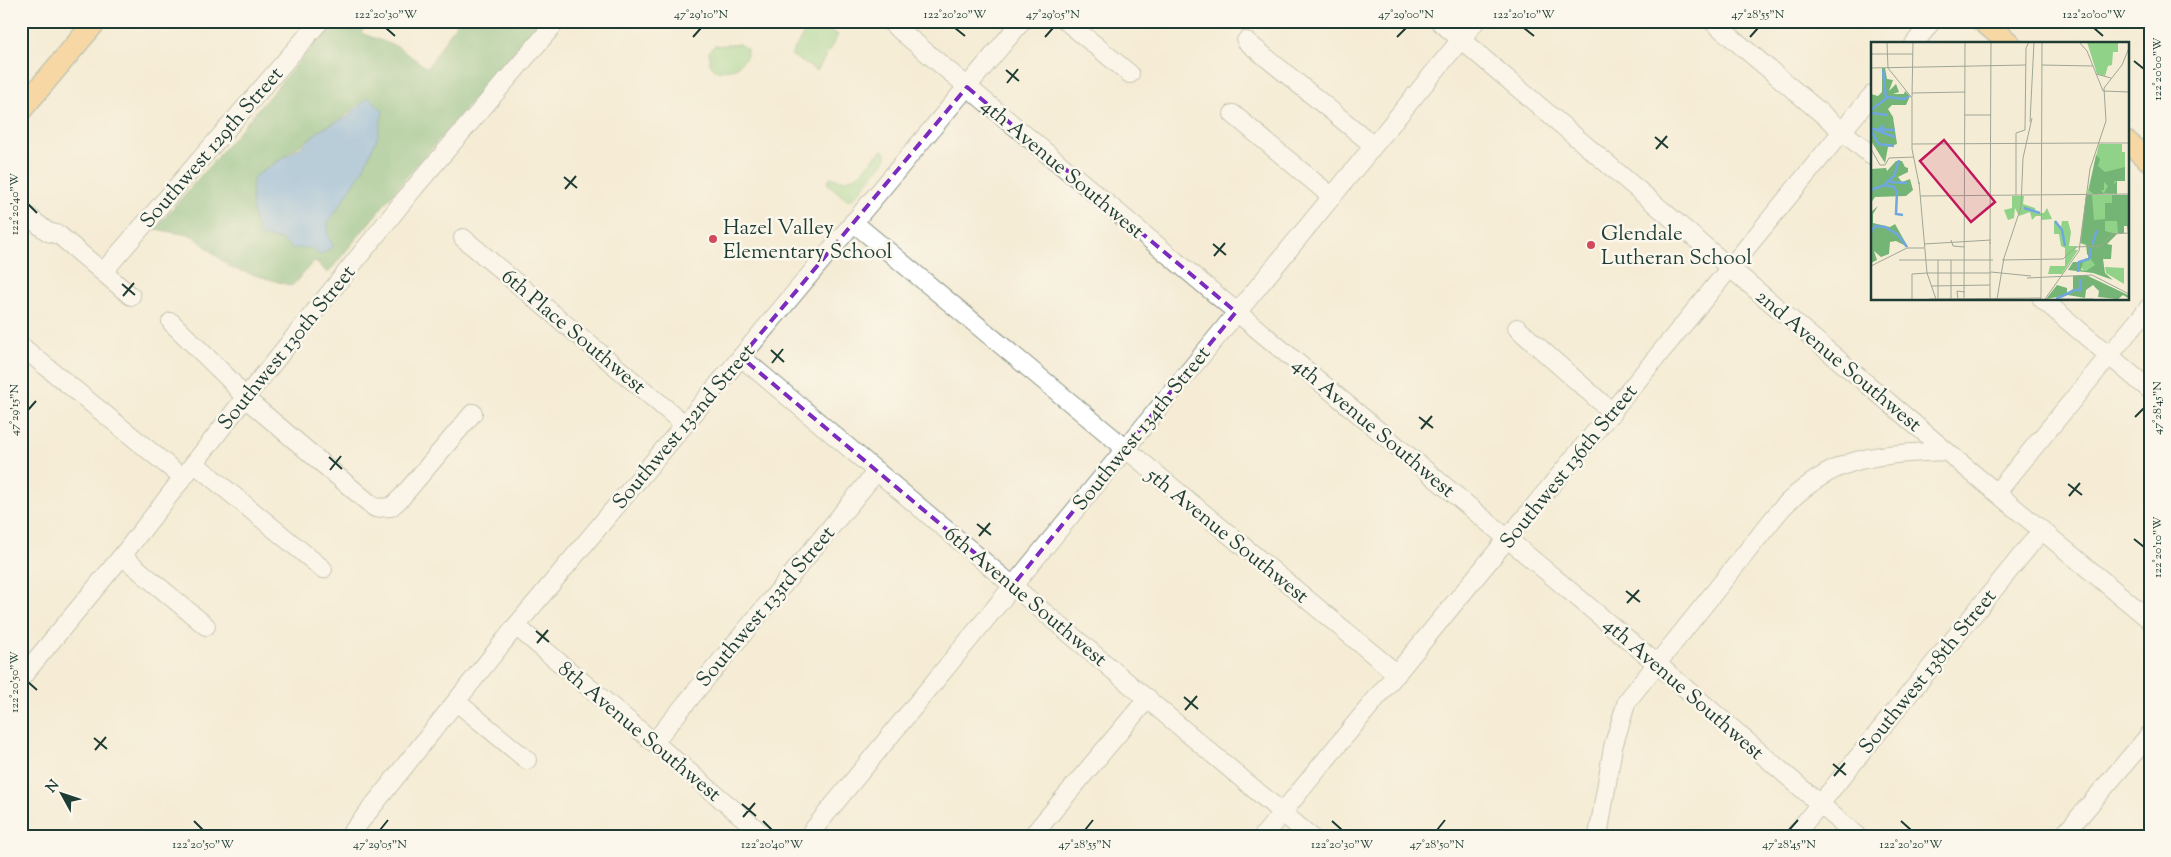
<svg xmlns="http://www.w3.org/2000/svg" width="2171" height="857" viewBox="0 0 2171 857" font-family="'Sorts Mill Goudy',serif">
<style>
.green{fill:#91d289;stroke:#58885e}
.forest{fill:#74b475;stroke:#4a7854;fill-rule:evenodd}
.water{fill:#70a7de;stroke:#487289}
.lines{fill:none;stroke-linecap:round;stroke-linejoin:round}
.minor-casing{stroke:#8a9485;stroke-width:20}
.major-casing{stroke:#8a9485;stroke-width:24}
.minor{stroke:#fff;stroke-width:18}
.major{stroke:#f8bf6c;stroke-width:21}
.marked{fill:none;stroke:#7b2cbf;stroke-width:4;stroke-dasharray:10 6;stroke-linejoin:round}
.ticks{fill:none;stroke:#1f3d34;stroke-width:2}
.poi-dot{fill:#d1495b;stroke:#fbf7ec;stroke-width:2}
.labels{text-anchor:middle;stroke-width:5;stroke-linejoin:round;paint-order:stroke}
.street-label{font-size:21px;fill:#1f3d34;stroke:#fbf7ec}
.poi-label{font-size:21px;fill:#1f3d34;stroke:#fbf7ec;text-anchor:start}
.inset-river{fill:none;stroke:#70a7de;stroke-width:2.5}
.inset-road{fill:none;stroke:#9fa695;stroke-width:1}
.view{fill:#c2185b;fill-opacity:0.15;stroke:#c2185b;stroke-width:2.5}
.inset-edge{fill:none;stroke:#1f3d34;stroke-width:2.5}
.neatline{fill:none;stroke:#1f3d34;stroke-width:2}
.ticks-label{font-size:12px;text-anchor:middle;fill:#1f3d34}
</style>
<rect width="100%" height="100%" fill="#fbf7ec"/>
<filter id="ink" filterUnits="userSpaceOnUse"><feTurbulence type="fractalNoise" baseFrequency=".02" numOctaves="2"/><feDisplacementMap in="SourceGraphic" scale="10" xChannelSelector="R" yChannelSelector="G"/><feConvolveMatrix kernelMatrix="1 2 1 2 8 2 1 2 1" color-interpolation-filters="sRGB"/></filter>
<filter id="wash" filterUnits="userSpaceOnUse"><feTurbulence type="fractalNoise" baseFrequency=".0096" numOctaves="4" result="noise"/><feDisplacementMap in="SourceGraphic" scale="20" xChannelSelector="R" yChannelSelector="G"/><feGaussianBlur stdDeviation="1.12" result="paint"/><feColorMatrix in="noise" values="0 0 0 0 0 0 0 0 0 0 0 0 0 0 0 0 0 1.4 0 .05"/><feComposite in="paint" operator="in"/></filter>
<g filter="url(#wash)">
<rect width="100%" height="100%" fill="#f5ecd6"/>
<!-- green -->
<g class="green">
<polygon points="679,21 785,21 783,25 685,25"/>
<polygon points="811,21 838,35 817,71 791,55"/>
<polygon points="739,44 747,49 747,56 736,68 717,71 710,64 709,52 714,46"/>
<path d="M882,150L886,152V160L854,198L847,200L827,183L831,177C858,188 865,164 882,150Z"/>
</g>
<!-- forest -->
<path class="forest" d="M334,21H367L361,33L398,47L427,68L458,21H541L405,179L328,273L314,261L292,286L231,268L193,236L155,229ZM359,104L377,138L362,171L328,223V236L333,246L292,248L282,240L260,236L255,221L254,177C276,163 296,148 317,133C333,121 344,120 359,104Z"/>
<!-- water -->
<path class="water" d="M369,97L383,111L377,138L362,171L328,223V236L334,246L320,255L311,248H292L282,240L260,236C252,216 250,198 254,177L301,147L319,131L347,117Z"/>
</g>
<g filter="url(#ink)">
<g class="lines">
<!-- minor casing -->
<g class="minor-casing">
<g id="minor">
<polyline points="889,21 1656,663 1857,836"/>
<polyline points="1066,21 1130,74"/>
<polyline points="1439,21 1946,451 2150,620"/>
<polyline points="1712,21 1872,156"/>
<polyline points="1246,41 1373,145"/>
<polyline points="1914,44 1932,21"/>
<polyline points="1233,114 1331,196"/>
<polyline points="21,211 48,232 59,235 131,296"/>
<polyline points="853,222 1397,674"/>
<polyline points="463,238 684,424"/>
<polyline points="103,272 320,21"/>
<polyline points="2042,299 2150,390"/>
<polyline points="171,322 229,379 245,398 375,508 391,507 401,498 473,413"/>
<polyline points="1517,328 1613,413"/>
<polyline points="21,346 183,478"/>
<polyline points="741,357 1310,836"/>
<polyline points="194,463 323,569"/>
<polyline points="1997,492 2150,306"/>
<polyline points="122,556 206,626"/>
<polyline points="516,626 765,836"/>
<polyline points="21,678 122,556 245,398 414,188 557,21"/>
<polyline points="458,703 527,760"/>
<polyline points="654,742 877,471"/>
<polyline points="349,836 516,626 1022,21"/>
<polyline points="808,836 1476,21"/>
<polyline points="1032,836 1148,698"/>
<polyline points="1263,836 1872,95"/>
<path d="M1598,836L1613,747L1627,701L1781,509C1835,454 1874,455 1946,451"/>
<polyline points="1794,836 2042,530"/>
<polyline points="2063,836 2150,734"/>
</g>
</g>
<!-- major casing -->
<g class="major-casing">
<g id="major">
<polyline points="1983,21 2010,44"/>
<polyline points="21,110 96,21"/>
<polyline points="2127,142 2150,161"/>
</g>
</g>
<!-- minor -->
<use href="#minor" class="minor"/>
<!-- major -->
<use href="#major" class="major"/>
</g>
</g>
<!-- marked area -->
<path d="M0 0H2171V857H0ZM967,87L1236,312L1013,585L741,357Z" fill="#f5ecd6" fill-opacity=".55" fill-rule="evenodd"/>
<path class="marked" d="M967,87L1236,312L1013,585L741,357Z"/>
<!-- ticks -->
<path class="ticks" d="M386,28L395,36M955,28L965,36M1524,28L1534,36M2094,28L2103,36M693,37L701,28M1045,37L1053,28M1397,37L1406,28M1750,37L1758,28M2134,61L2144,69M1006,70L1019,81M1007,83L1018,69M1655,137L1668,148M1656,149L1667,136M564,177L577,188M565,189L576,176M28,204L37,213M1213,244L1226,255M1214,256L1225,243M122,284L135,295M123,296L134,283M771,350L784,362M772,363L783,349M28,410L36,401M1419,417L1433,428M2135,417L2144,408M1421,429L1432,416M329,457L342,469M330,470L341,456M2068,484L2082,495M2069,496L2080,483M977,524L991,535M979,536L990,523M2134,539L2144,547M1626,591L1640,602M1627,603L1639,590M536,631L549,642M537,643L548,630M28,682L37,690M1184,697L1198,709M1185,710L1197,696M94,738L107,749M95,750L106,737M1833,764L1846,775M1834,776L1845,763M742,804L756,816M743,817L755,803M194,821L203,830M763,821L772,830M1332,821L1342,830M1901,821L1911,830M380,830L388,820M1085,830L1093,820M1437,830L1445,820M1789,830L1798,820"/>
<!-- markers -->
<g class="poi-dot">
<circle cx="713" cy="239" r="5"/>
<circle cx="1591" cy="245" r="5"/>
</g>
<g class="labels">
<!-- street labels -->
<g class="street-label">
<text transform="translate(211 147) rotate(-49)" y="7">Southwest 129th Street</text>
<text transform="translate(1063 168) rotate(40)" y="7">4th Avenue Southwest</text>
<text transform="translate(574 331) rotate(40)" y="7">6th Place Southwest</text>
<text transform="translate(286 347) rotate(-51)" y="7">Southwest 130th Street</text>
<text transform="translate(1839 360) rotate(40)" y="7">2nd Avenue Southwest</text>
<text transform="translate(683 426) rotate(-50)" y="7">Southwest 132nd Street</text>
<text transform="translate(1374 427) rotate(40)" y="7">4th Avenue Southwest</text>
<text transform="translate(1141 428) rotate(-51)" y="7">Southwest 134th Street</text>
<text transform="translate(1568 466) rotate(-51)" y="7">Southwest 136th Street</text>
<text transform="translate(1228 535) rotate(39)" y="7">5th Avenue Southwest</text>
<text transform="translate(1026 596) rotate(40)" y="7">6th Avenue Southwest</text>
<text transform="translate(765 606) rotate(-50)" y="7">Southwest 133rd Street</text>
<text transform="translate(1927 671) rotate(-51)" y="7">Southwest 138th Street</text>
<text transform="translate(1684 688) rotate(41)" y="7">4th Avenue Southwest</text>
<text transform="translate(640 731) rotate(40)" y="7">8th Avenue Southwest</text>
</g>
<!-- poi labels -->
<g class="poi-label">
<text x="723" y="234">Hazel Valley<tspan x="723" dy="24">Elementary School</tspan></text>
<text x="1601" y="240">Glendale<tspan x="1601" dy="24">Lutheran School</tspan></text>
</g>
</g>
<!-- overview -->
<g transform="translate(1871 42)">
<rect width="258" height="258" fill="#f5ecd6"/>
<path d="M216,0H247V10H242L241,23L237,24L234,34L226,32ZM228,102H251V110H254V139H246V152H216ZM215,153H257V161L234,178L247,179V191L216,204L209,201ZM141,154H153L152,162L164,166L165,171H173L176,166L181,177L170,178V174H165L161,178L159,170L148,174L144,166L143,176L137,178L133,168L141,166ZM183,179L190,185L191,179H197L200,190L198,204H206L204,208H207L191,232H177L179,224H194V206L190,204L188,192H183ZM210 223a7 7 0 1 1 14 0a7 7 0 1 1-14 0ZM234,225L253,226V242L235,231Z" fill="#91d289"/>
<path d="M11,26H14L16,37L22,38L18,49L25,42L28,50L22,52H33L34,49L39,54L35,63H21L17,67L22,75L26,102L17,105L14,121L0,99V52L7,54L11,50ZM225,113L229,117L227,124L234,130L254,125V139H243V142L246,139V152L233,151L237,144L233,140V148H230L233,152H222L218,148ZM25,119H31L34,125L37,126V130L27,135L31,140L39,137L42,148L35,154L4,155L0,161V127L15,126L16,129ZM215,153H221L223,178L234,177V161H241V153H257V191L256,184H253V191H247L246,179H234V189L246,192L236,202L241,203L240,217H232L234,231L242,238L222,231L197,228L202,220H212L210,228L215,229L224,223L216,212L215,202L210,201ZM7,164L2,172V181L19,185L24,182L37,205L25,199L19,200L18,212L10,215L3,209L6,218L0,221V170ZM215,233L257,253V256L252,253L247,257L227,255L228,249L222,243L215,248L214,256L197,253L175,257L186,243L196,246V251L202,247V234Z" fill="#74b475"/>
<path class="inset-river" d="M12,28L15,56M0,68L17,55L33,57L38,54M0,71L17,73M13,83L7,89L24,95M0,87L24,88M0,89L8,102L23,104M18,140L36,141M14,142L23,134L28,118M0,148L14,143L23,145L26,150L25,172L32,173M153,166L169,171M184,179L191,188L194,204M0,190L4,184L14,185L27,193L36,205M221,203L226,188M207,230L208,220L218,217L220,206M202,248H209V237M185,257L202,249"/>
<path class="inset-road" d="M16,0L17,26L41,56V107L48,142M208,0L216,9L232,49L258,50M0,12H42M171,23L222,24M0,26L155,23M225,32L240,36M41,51L94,50M41,55L42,0M94,73H120M159,80L163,0M227,101H258M41,102L227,101M0,107L9,123H14L18,116L43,115M48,140L56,231L65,257M145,153V91L154,88L155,6L158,0M49,154L258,152M80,198L82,204L93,205M53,202L120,198M119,202L120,0M28,218H122M131,218L192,217L205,205L230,204L241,192L258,191M0,224L36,206H53M120,230L160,234M56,231H120M156,236L221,233L258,252M60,244L119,243M41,257V232L56,231M58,257L170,256M67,257V218M80,257V218M87,257L86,249L94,250M93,257L94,0M119,257V200M126,257L133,216L150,165L152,116L161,76M170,257L171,0M174,257L208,209L219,127L235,79L233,46L251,23L258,6M190,257H222"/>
<path class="view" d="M73,98L124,160L100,180L49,119Z"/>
<rect width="258" height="258" class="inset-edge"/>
</g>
<!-- margin -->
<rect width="2171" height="857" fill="none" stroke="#fbf7ec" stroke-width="55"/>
<!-- north arrow -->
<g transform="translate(62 794) rotate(310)" stroke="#fbf7ec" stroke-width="4" paint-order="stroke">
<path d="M0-4L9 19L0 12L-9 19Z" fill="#1f3d34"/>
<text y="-8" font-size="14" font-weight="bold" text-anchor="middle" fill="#1f3d34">N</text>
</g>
<rect x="28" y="28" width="2116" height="802" class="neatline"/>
<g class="ticks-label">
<text x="386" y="18">122°20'30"W</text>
<text x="701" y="18">47°29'10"N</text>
<text x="955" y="18">122°20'20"W</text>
<text x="1053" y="18">47°29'05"N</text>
<text x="1406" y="18">47°29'00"N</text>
<text x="1524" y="18">122°20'10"W</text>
<text x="1758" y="18">47°28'55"N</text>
<text x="2094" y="18">122°20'00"W</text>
<text transform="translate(2157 69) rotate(-90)" y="4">122°20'00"W</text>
<text transform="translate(14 204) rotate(-90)" y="4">122°20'40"W</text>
<text transform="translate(2157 408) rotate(-90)" y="4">47°28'45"N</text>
<text transform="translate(14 410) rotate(-90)" y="4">47°29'15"N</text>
<text transform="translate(2157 547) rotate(-90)" y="4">122°20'10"W</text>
<text transform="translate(14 682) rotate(-90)" y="4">122°20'50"W</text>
<text x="203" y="848">122°20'50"W</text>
<text x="380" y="848">47°29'05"N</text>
<text x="772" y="848">122°20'40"W</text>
<text x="1085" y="848">47°28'55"N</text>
<text x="1342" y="848">122°20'30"W</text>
<text x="1437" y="848">47°28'50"N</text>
<text x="1789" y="848">47°28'45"N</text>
<text x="1911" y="848">122°20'20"W</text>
</g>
</svg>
